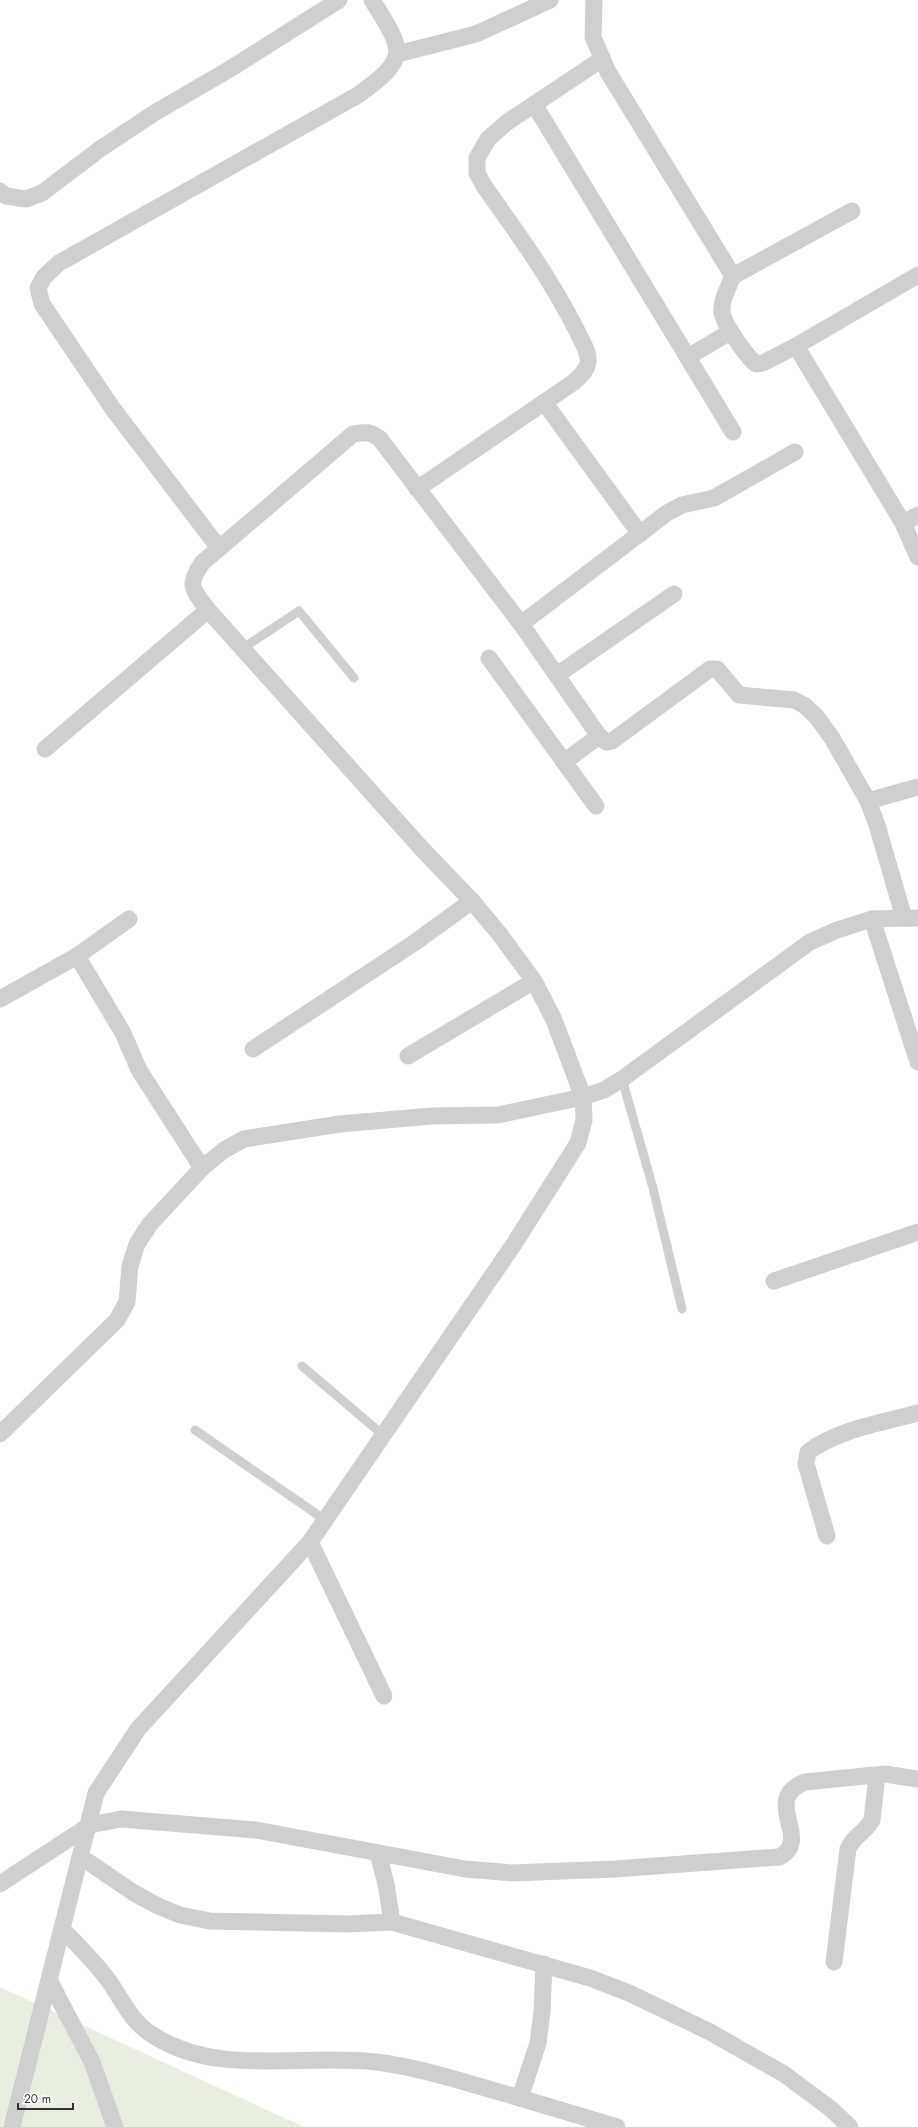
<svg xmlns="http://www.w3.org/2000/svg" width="918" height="2127" viewBox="0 0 918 2127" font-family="Jost,sans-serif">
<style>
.green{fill:#e9efe0}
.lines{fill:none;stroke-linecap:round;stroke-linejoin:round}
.lane{stroke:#cfcfcf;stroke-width:9}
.street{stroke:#cfcfcf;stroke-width:17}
</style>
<rect width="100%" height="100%" fill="#fff"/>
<!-- green -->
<polygon class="green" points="0,1987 304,2127 0,2127"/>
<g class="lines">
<!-- lane -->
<g class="lane">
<polyline points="243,648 299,611 354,678"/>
<polyline points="622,1079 653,1188 682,1309"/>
<polyline points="302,1366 383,1435"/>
<polyline points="195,1430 325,1520"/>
</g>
<!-- street -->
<g class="street">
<path d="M594,0L593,37L608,72L733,276C719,308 716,311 737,341C743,349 748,358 756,364L763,363L796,346"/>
<polyline points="397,54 476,34 550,0"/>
<polyline points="534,104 733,432"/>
<polyline points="0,191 6,196 26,199 42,193 100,149 156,112 230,69 339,0"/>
<polyline points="918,275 796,346 903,523 918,557"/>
<polyline points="733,276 852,211"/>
<polyline points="688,357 730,332"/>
<polyline points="544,402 640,534"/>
<path d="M417,489L574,382C580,376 586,372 588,363C590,352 580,339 576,329C549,276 518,234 484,186L477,173V158L488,139L506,123L602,59"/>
<polyline points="903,523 918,515"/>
<path d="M219,548L113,409L42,304L38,288L44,277L59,263L358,95C410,58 404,51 372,0"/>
<polyline points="521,624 667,513 682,505 714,498 795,452"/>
<polyline points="489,658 596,806"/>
<polyline points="557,675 674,594"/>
<polyline points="45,749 208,610"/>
<polyline points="564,762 599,736"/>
<polyline points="868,801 918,787"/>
<polyline points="872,919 918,1062"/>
<polyline points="77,956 123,1033 139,1070 202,1168"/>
<polyline points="0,999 77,956 129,919"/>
<polyline points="253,1049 414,943 472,901"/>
<polyline points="408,1056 534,981"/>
<polyline points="774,1281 918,1232"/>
<polyline points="0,1434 117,1320 127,1302 130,1266 137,1244 150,1224 202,1168 224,1150 244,1139 340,1124 432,1116 498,1115 583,1097 604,1090 622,1079 810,942 837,930 872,919 918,918"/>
<path d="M827,1536L806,1464L808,1452C839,1429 882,1423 918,1413"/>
<polyline points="310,1542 384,1696"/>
<polyline points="378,1853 386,1884 392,1922"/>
<polyline points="81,1857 134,1893 158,1906 180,1915 210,1921 348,1924 392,1922 590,1978 629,1993 710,2032 784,2074 831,2109 850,2127"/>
<path d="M0,1884L90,1825L121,1819L256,1830L465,1869L512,1873L615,1869L779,1857C814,1840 760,1799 805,1782L885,1774L918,1779"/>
<path d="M62,1929C78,1945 95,1962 109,1981C122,2000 131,2021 151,2034C217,2078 302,2053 376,2062C425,2068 473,2085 520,2098"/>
<path d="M834,1962L848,1849C853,1836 866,1832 872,1820L877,1775"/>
<polyline points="544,1964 542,2012 538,2043 520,2098 617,2127"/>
<polyline points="49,1980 92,2062 115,2127"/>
<path d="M12,2127L96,1793L138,1729L310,1542L514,1244L578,1143L584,1120L583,1097L554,1020L534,981L501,936L472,901L422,849L208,610C193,589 186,587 202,563L353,434C365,432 370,431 380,439L521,624L599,736L606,742L612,741L710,669H717L739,695L794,700L804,705L816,716L832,738L868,801L877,825L904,918"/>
</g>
</g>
<!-- scale -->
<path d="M18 2103v6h55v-6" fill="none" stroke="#323232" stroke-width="2"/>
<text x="24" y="2103" font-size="12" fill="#323232" stroke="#ffffff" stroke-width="3" paint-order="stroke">20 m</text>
</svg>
